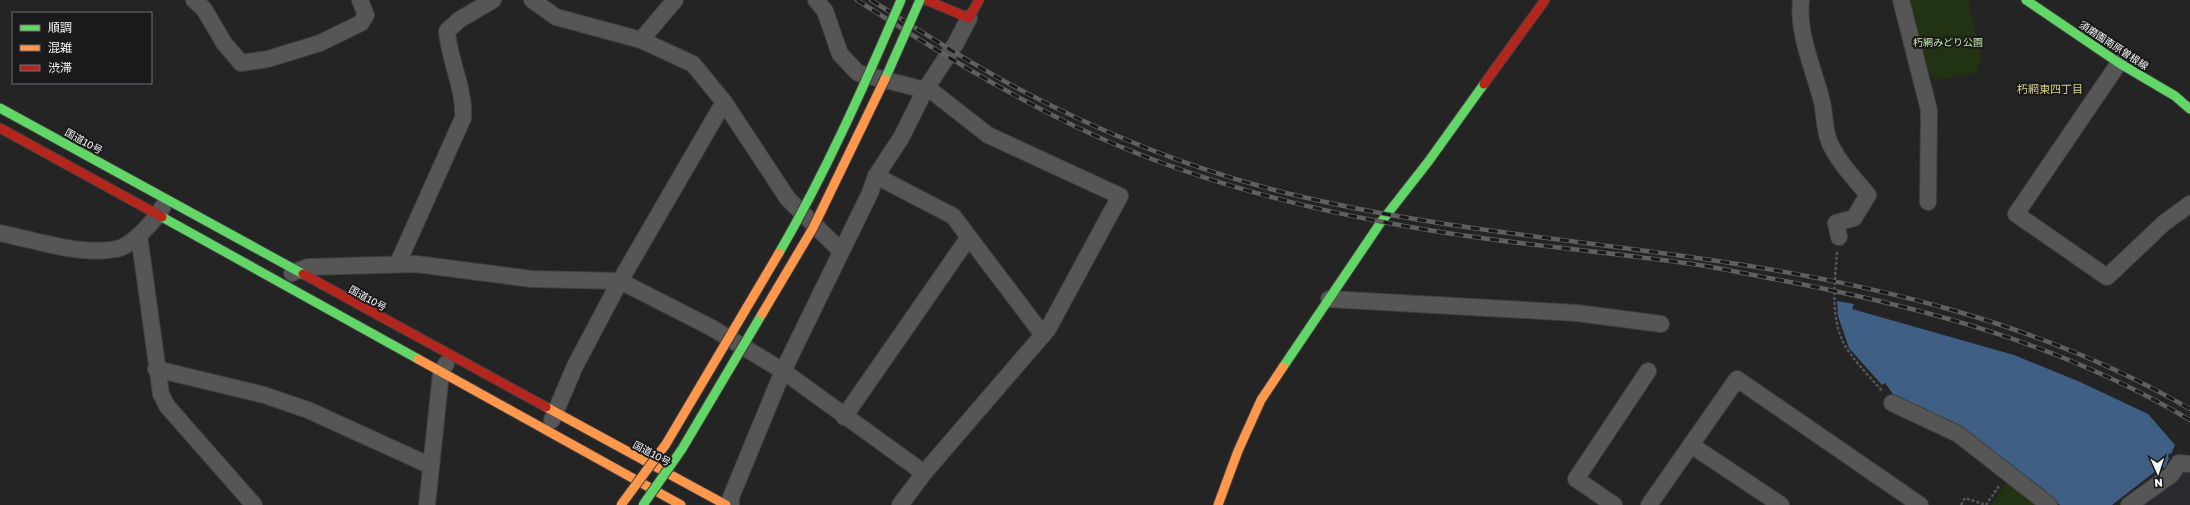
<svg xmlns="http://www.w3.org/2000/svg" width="2190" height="505" viewBox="0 0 2190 505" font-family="'Golos Text','Noto Sans JP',sans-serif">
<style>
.built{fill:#2a2930}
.green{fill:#213312}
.water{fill:#405f85}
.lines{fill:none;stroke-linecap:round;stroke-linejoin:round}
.street-casing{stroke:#3f3f40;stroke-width:18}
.fast-casing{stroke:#3f3f40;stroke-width:11}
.slow-casing{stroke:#3f3f40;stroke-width:11}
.jam-casing{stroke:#3f3f40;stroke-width:11}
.path{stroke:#565657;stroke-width:2.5;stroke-dasharray:3 2;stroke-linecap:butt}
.street{stroke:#565657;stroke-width:16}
.fast{stroke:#63d668;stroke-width:9}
.slow{stroke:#ff974d;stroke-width:9}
.jam{stroke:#b3261e;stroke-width:9}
.rail-casing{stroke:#606060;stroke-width:4.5}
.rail{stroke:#1a1a1c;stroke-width:3;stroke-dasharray:9;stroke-linecap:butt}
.fast-bridge-casing{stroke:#3f3f40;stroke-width:11;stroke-linecap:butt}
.slow-bridge-casing{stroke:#3f3f40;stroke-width:11;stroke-linecap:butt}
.fast-bridge{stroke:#63d668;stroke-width:9}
.slow-bridge{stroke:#ff974d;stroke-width:9}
.labels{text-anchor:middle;stroke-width:4;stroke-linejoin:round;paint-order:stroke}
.park-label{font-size:10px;fill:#c0eba3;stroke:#1a1a1c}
.street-label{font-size:10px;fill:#f4f4f6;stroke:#1a1a1c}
.neighbourhood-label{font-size:11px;fill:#dacf81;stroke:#1a1a1c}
</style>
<rect width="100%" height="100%" fill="#242425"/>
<!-- built -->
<polygon class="built" points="2190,464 2190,505 2129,505"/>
<!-- green -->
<g class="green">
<polygon points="1908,0 1971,0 1969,5 1982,58 1975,73 1934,80 1930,71 1924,70 1915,23"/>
<polygon points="2010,478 2045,505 1991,505"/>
</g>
<!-- water -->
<polygon class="water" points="1837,301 1854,304 1852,309 2014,355 2080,382 2148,414 2175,445 2171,454 2169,453 2168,457 2169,458 2165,468 2161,467 2112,505 2060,505 2043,489 1963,428 1896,398 1885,383 1882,385 1849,348 1838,316"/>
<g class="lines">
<!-- street casing -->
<g class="street-casing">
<g id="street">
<polyline points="194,0 204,9 224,43 241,63 268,59 320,43 361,23 366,15 360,0"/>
<polyline points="532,0 556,17 641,40 693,64 724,102 788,199 840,250"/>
<polyline points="816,0 825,11 840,54 858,73 933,92 988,135 1120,196 1048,329 924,473 900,505"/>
<path d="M1801,0C1797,34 1814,69 1822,102C1825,114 1824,129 1829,141C1837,161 1855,179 1868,195L1854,218L1836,223L1839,237"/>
<polyline points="1901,0 1929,110 1928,202"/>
<polyline points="641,40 675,0"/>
<polyline points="2119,63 2016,214 2107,277 2164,223 2190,204"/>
<polyline points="876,176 953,216 1043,335"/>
<path d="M0,233C36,240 78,256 116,249C131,247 156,220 163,206"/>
<polyline points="139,235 161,394 167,406 254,505"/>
<path d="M398,263L463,118C465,89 449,60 447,31L459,20L493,0"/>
<polyline points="292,273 308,267 416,264 532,279 620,281 712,328 783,371 924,473"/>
<polyline points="1329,299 1577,313 1661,324"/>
<polyline points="156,369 264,395 308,410 431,466"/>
<polyline points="1892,403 1958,434 2049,505"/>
<polyline points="844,417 969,237"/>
<polyline points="552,420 575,366 620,281 724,102"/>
<polyline points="1691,445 1781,505"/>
<polyline points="427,505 441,373 446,364"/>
<polyline points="731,505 731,497 783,371 870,193 876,176 901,138 925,90 956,43 969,18"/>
<polyline points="1614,505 1576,479 1648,371"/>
<polyline points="1649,505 1737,379 1920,505"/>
<polyline points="2129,505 2171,475 2179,463 2190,464"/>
</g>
</g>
<!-- fast casing -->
<g class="fast-casing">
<g id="fast">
<polyline points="2026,0 2119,63 2175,96 2190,109"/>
<polyline points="0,108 303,274"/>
<polyline points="162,217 418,359"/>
<polyline points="1283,367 1381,222 1428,162 1484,84"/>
</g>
</g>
<!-- slow casing -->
<g class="slow-casing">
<g id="slow">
<polyline points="418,359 681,505"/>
<polyline points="546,407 726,505"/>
<polyline points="1218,505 1238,451 1261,400 1283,367"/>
</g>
</g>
<!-- jam casing -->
<g class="jam-casing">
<g id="jam">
<polyline points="926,0 969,18 979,0"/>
<polyline points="1484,84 1545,0"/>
<polyline points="0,128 162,217"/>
<polyline points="303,274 546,407"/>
</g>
</g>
<!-- path -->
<g class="path">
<path d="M1837,252C1835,283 1829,321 1847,349C1857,364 1871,378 1883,392"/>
<polyline points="1961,505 1965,498 1986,505 1999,486"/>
</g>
<!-- street -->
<use href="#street" class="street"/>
<!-- fast -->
<use href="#fast" class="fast"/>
<!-- slow -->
<use href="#slow" class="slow"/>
<!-- jam -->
<use href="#jam" class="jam"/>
<!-- rail casing -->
<g class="rail-casing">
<g id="rail">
<path d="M857,0C935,50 1014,99 1098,137C1188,177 1286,204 1383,222C1490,243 1598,250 1706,266C1734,271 1762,277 1790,282C1930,309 2066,346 2190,420"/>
<path d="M871,0C919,30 966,61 1015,87C1105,135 1203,174 1303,197C1435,228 1570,239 1704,259C1872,283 2043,323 2190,409"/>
</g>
</g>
<!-- rail -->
<use href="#rail" class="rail"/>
<!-- fast-bridge casing -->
<g class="fast-bridge-casing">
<g id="fast-bridge">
<polyline points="885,79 920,0"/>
<path d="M779,253C826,172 864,86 901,0"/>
<polyline points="643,505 682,449 762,314"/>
</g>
</g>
<!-- slow-bridge casing -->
<g class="slow-bridge-casing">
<g id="slow-bridge">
<polyline points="762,314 813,228 885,79"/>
<polyline points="621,505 666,444 779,253"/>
</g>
</g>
<!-- fast-bridge -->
<use href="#fast-bridge" class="fast-bridge"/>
<!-- slow-bridge -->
<use href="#slow-bridge" class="slow-bridge"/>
</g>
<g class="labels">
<!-- park labels -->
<g class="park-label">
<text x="1948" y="46">朽網みどり公園</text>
</g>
<!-- street labels -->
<g class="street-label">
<text transform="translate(2114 45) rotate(33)" y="4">須磨園南原曽根線</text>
<text transform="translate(84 141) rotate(29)" y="4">国道10号</text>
<text transform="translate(368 298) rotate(29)" y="4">国道10号</text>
<text transform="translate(652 453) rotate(28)" y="4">国道10号</text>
</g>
<!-- neighbourhood labels -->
<g class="neighbourhood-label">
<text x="2050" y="93">朽網東四丁目</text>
</g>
</g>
<!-- legend -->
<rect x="12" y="12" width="140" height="72" fill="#1a1a1c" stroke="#717173"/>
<rect x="20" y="25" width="20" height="6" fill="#63d668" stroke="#717173"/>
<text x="48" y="32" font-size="12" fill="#f4f4f6">順調</text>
<rect x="20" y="45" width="20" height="6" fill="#ff974d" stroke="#717173"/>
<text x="48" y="52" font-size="12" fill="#f4f4f6">混雑</text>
<rect x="20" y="65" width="20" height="6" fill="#b3261e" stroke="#717173"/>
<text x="48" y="72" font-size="12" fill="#f4f4f6">渋滞</text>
<!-- north arrow -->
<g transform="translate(2158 473) rotate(177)" stroke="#1a1a1c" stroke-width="3" paint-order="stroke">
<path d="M0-3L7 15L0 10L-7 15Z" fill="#f4f4f6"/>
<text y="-6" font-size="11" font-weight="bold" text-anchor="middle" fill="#f4f4f6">N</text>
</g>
</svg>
